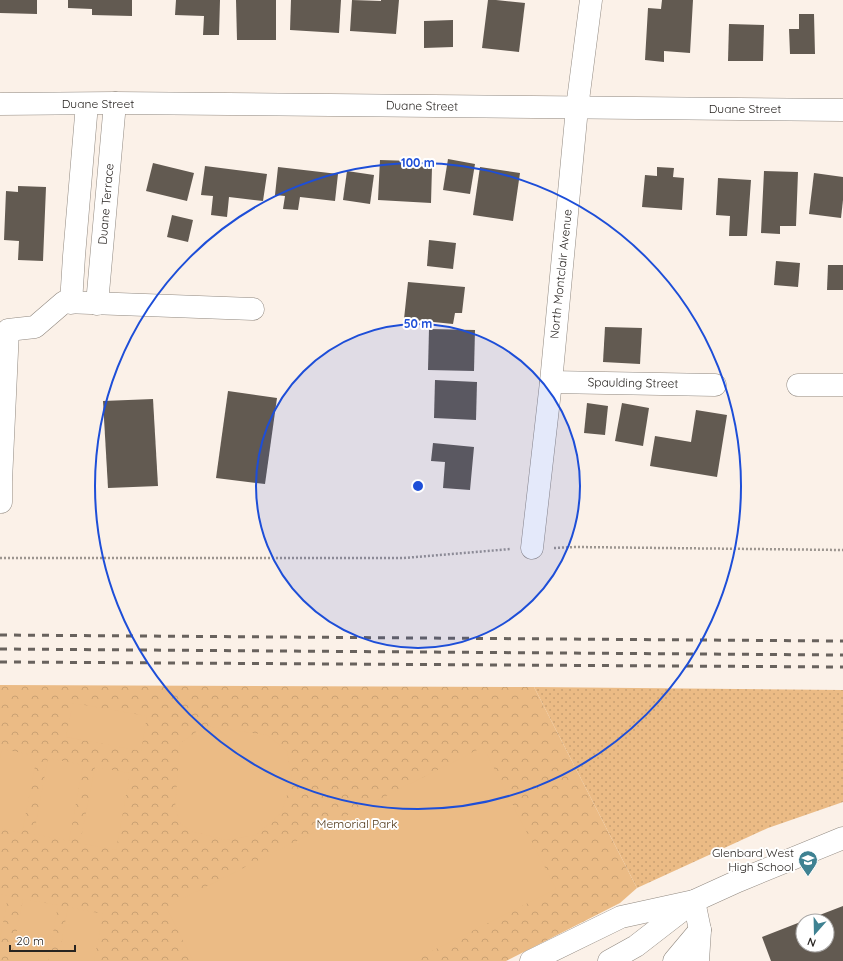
<svg xmlns="http://www.w3.org/2000/svg" width="843" height="961" viewBox="0 0 843 961" font-family="Quicksand,sans-serif">
<style>
.grass{fill:url(#grass-dots)}
.park{fill:url(#park-crowns)}
.pitch{fill:#ebbb85}
.building{fill:#625a51}
.lines{fill:none;stroke-linecap:round;stroke-linejoin:round}
.minor-casing{stroke:#918980;stroke-width:23}
.path{stroke:#9c958f;stroke-width:2.5;stroke-dasharray:2 2;stroke-linecap:butt}
.minor{stroke:#fff;stroke-width:22}
.rail{stroke:#68625d;stroke-width:3;stroke-dasharray:7 7;stroke-linecap:butt}
.ring{fill:none;stroke:#1d4ed8;stroke-width:2}
.labels{text-anchor:middle;stroke-width:4;stroke-linejoin:round;paint-order:stroke}
.street-label{font-size:12px;fill:#282421;stroke:#fff}
.park-label{font-size:12px;fill:#4f3515;stroke:#fff}
.poi-label{font-size:12px;fill:#282421;stroke:#fff;text-anchor:end}
.centre{fill:#1d4ed8;stroke:#fff;stroke-width:2}
.ring-label{font-size:12px;text-anchor:middle;font-weight:bold;fill:#1d4ed8;stroke:#fff;stroke-width:4;stroke-linejoin:round;paint-order:stroke}
</style>
<defs>
<pattern id="grass-dots" width="8" height="8" patternUnits="userSpaceOnUse"><rect width="8" height="8" fill="#ebbb85"/><path d="M2 2h.1M6 6h.1" fill="none" stroke="#caa173" stroke-width="1.8" stroke-linecap="round"/></pattern>
<pattern id="park-crowns" width="20" height="18" patternUnits="userSpaceOnUse"><rect width="20" height="18" fill="#ebbb85"/><path d="M2 6a3 3 0 1 1 6 0M12 15a3 3 0 1 1 6 0" fill="none" stroke="#caa173"/></pattern>
</defs>
<rect width="100%" height="100%" fill="#fbf1e8"/>
<!-- grass -->
<polygon class="grass" points="534,687 843,690 843,802 768,828 637,888"/>
<!-- park -->
<polygon class="park" points="0,685 534,687 637,888 620,903 506,961 0,961"/>
<!-- pitch -->
<g class="pitch">
<polygon points="73,703 147,716 141,751 66,737"/>
<polygon points="205,726 267,735 287,751 292,780 281,813 256,835 225,840 191,831 181,824 175,808 180,743"/>
<polygon points="483,747 556,889 412,961 193,961 166,907"/>
<polygon points="2,749 37,756 22,833 0,828 0,758"/>
<polygon points="48,758 83,765 69,841 34,834"/>
<polygon points="95,767 130,773 116,850 80,843"/>
<polygon points="0,894 8,896 0,939"/>
<polygon points="23,899 58,905 48,961 11,961"/>
<polygon points="68,907 103,914 94,961 58,961"/>
</g>
<!-- building -->
<g class="building">
<polygon points="0,0 37,0 37,14 0,13"/>
<polygon points="68,0 132,0 132,16 92,15 92,9 68,8"/>
<polygon points="176,0 220,0 219,35 203,35 204,16 175,15"/>
<polygon points="236,0 276,0 276,40 237,40"/>
<polygon points="291,0 341,0 339,33 290,30"/>
<polygon points="352,0 381,1 381,0 399,0 396,34 350,31"/>
<polygon points="488,0 496,0 525,3 519,52 482,48"/>
<polygon points="662,0 693,0 690,53 664,51 664,62 645,60 648,8 661,9"/>
<polygon points="799,14 814,14 815,54 790,54 789,29 799,29"/>
<polygon points="453,20 453,47 424,48 424,21"/>
<polygon points="729,24 764,25 763,61 728,61"/>
<polygon points="448,159 475,164 470,194 443,190"/>
<polygon points="380,160 413,161 412,166 432,167 431,203 378,200"/>
<polygon points="153,163 194,173 187,201 146,191"/>
<polygon points="205,166 267,174 263,201 229,197 227,217 211,215 213,196 201,195"/>
<polygon points="278,167 338,174 335,201 300,197 298,210 283,209 285,196 275,195"/>
<polygon points="480,167 520,173 513,221 473,215"/>
<polygon points="657,167 674,168 673,177 684,178 682,210 642,207 645,175 657,176"/>
<polygon points="347,171 374,175 370,204 343,200"/>
<polygon points="764,171 798,172 796,226 780,226 780,234 761,233"/>
<polygon points="814,173 843,177 843,200 841,218 809,214"/>
<polygon points="718,178 751,180 747,236 729,236 730,216 716,215"/>
<polygon points="18,186 46,187 43,261 18,260 19,241 4,240 6,191 18,192"/>
<polygon points="172,215 193,220 188,242 167,237"/>
<polygon points="429,240 456,243 453,269 427,266"/>
<polygon points="776,261 800,263 798,287 774,285"/>
<polygon points="828,265 843,265 843,290 827,290"/>
<polygon points="408,282 465,287 462,313 455,313 453,324 404,319"/>
<polygon points="605,327 642,328 640,364 603,362"/>
<polygon points="429,329 475,330 474,371 428,370"/>
<polygon points="435,380 477,382 476,420 434,418"/>
<polygon points="228,391 277,398 265,484 216,478"/>
<polygon points="153,399 158,486 108,488 103,401"/>
<polygon points="587,403 608,406 605,435 584,433"/>
<polygon points="622,403 649,408 643,446 615,441"/>
<polygon points="696,410 727,415 717,477 650,466 655,436 691,442"/>
<polygon points="433,443 474,447 470,490 443,488 445,462 431,461"/>
<polygon points="843,906 843,961 771,961 762,937 803,921 803,945 827,945 827,921 804,921"/>
</g>
<g class="lines">
<!-- minor casing -->
<g class="minor-casing">
<g id="minor">
<polyline points="0,104 115,103 843,110"/>
<polyline points="71,303 74,256 87,104"/>
<polyline points="97,304 115,103"/>
<polyline points="551,382 715,385"/>
<polyline points="798,385 843,385"/>
<polyline points="0,502 1,502 1,481 8,330 35,327 64,302 253,309"/>
<polyline points="532,548 551,382 577,108 591,0"/>
<polyline points="694,901 700,930 698,961"/>
<polyline points="531,961 621,917 694,901 738,881 843,838"/>
<polyline points="609,961 636,946 689,905"/>
<polyline points="674,961 700,930"/>
</g>
</g>
<!-- path -->
<g class="path">
<polyline points="554,548 575,547 843,550"/>
<polyline points="0,558 404,558 511,549"/>
</g>
<!-- minor -->
<use href="#minor" class="minor"/>
<!-- rail -->
<g class="rail">
<polyline points="0,635 843,641"/>
<polyline points="0,649 843,655"/>
<polyline points="0,662 843,667"/>
</g>
</g>
<!-- distance rings -->
<circle cx="418" cy="486" r="162" fill="#1d4ed8" fill-opacity=".12"/>
<g class="ring">
<circle cx="418" cy="486" r="162"/>
<circle cx="418" cy="486" r="323"/>
</g>
<!-- icons -->
<defs>
<g id="school-pin" transform="scale(1)"><path d="M0 17L-7.5 6A9.5 9.5 0 1 1 7.5 6Z" fill="#3f8292" stroke="#fff"/><path d="M0-5L7-2L0 1L-7-2ZM-4 1L0 2.5L4 1V4Q0 6-4 4Z" fill="#fff"/></g>
</defs>
<g fill-rule="evenodd">
<use href="#school-pin" x="808" y="860"/>
</g>
<g class="labels">
<!-- street labels -->
<g class="street-label">
<text x="98" y="108">Duane Street</text>
<text transform="translate(422 106) rotate(1)" y="4">Duane Street</text>
<text x="745" y="113">Duane Street</text>
<text transform="translate(106 204) rotate(-85)" y="4">Duane Terrace</text>
<text transform="translate(561 274) rotate(-84)" y="4">North Montclair Avenue</text>
<text transform="translate(633 383) rotate(1)" y="4">Spaulding Street</text>
</g>
<!-- park labels -->
<g class="park-label">
<text x="357" y="828">Memorial Park</text>
</g>
<!-- poi labels -->
<g class="poi-label">
<text x="794" y="857">Glenbard West<tspan x="794" dy="14">High School</tspan></text>
</g>
</g>
<circle cx="418" cy="486" r="6" class="centre"/>
<g class="ring-label">
<text x="418" y="167">100 m</text>
<text x="418" y="328">50 m</text>
</g>
<!-- north arrow -->
<g transform="translate(815 933) rotate(200)"><circle r="19" fill="#ffffff" stroke="#a9a7a6"/>
<path d="M0-3L7 15L0 10L-7 15Z" fill="#3f8292"/>
<text y="-6" font-size="11" font-weight="bold" text-anchor="middle" fill="#282421">N</text>
</g>
<!-- scale -->
<path d="M10 945v6h65v-6" fill="none" stroke="#282421" stroke-width="2"/>
<text x="16" y="945" font-size="12" fill="#282421" stroke="#ffffff" stroke-width="3" paint-order="stroke">20 m</text>
</svg>
